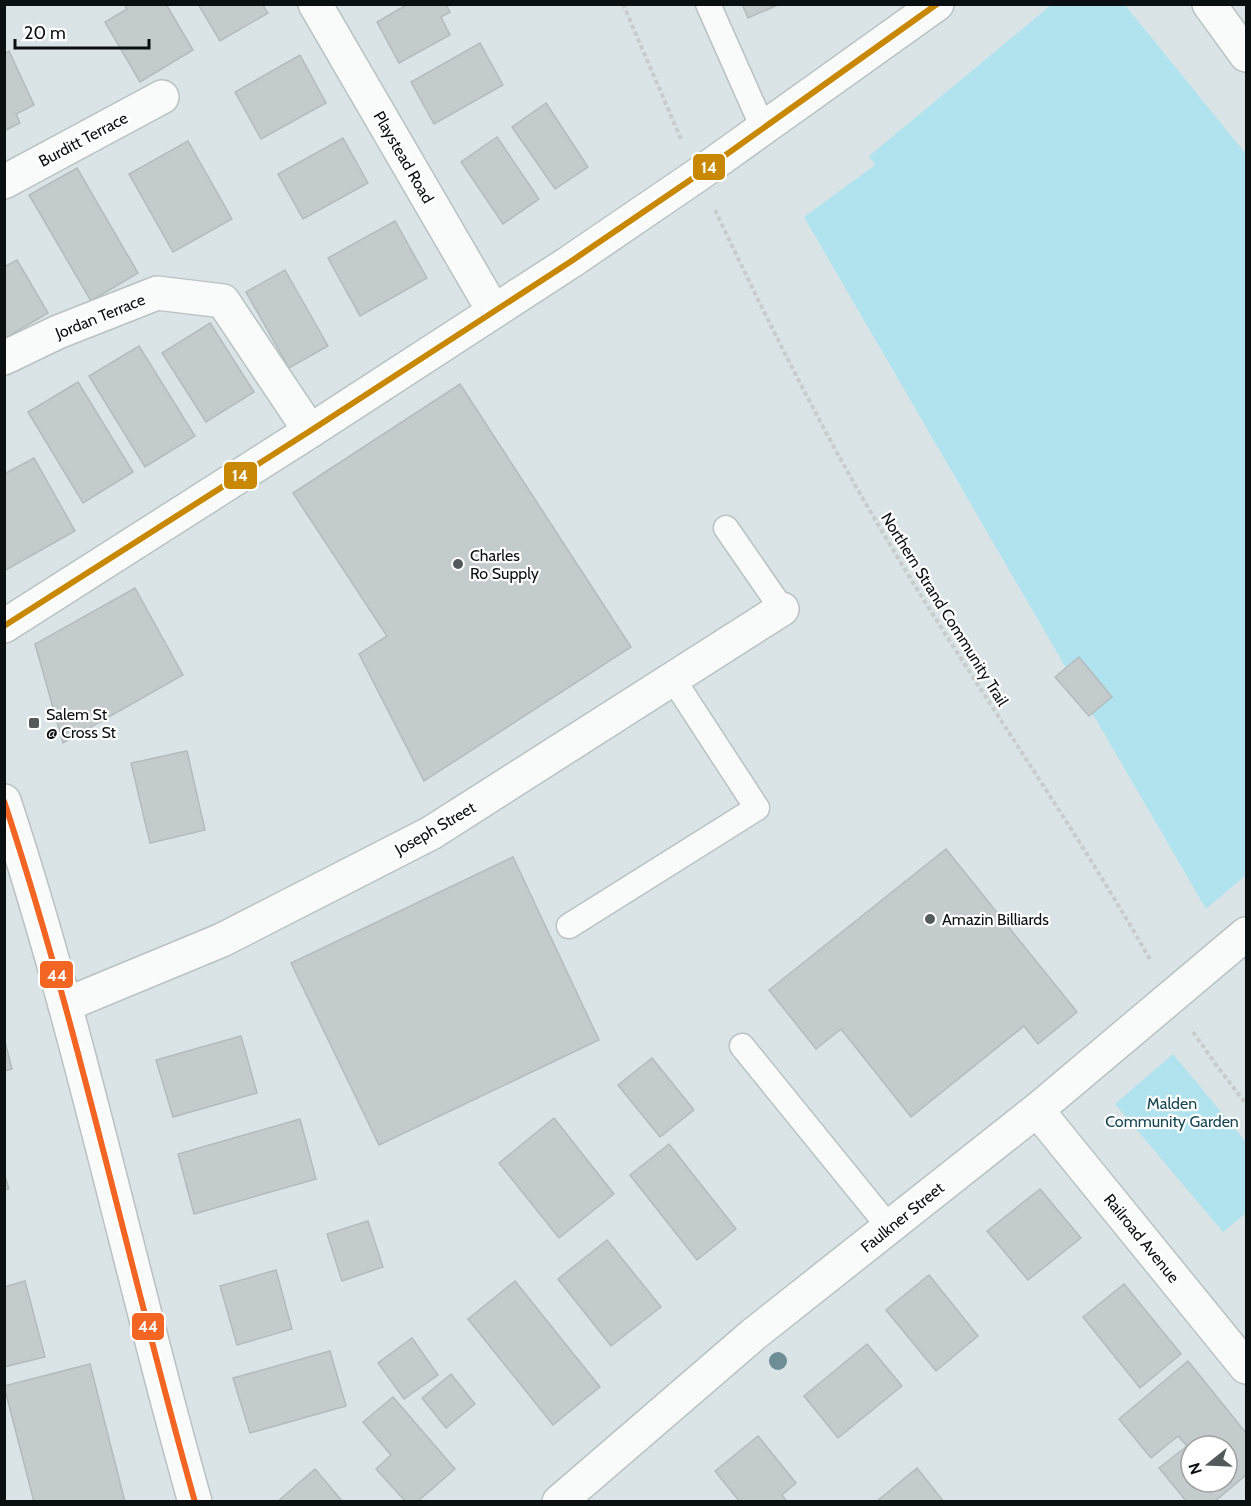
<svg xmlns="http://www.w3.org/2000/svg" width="1251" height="1506" viewBox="0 0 1251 1506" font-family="Cabin,sans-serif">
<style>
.green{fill:#b1e3ef}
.building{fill:#c3cbcd;stroke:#b3bbbd;stroke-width:1.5;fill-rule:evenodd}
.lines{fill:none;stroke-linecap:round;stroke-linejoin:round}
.lane-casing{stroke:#b9c1c3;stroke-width:27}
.street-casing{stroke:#b9c1c3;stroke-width:36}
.secondary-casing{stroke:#b9c1c3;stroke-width:36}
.primary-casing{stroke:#b9c1c3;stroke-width:36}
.path{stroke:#c9cccc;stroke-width:4;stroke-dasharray:4.5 3;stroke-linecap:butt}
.lane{stroke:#f9fbfb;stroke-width:24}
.street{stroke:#f9fbfb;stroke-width:33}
.secondary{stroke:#f9fbfb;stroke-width:33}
.primary{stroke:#f9fbfb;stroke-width:33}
.bus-1-casing{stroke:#fff;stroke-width:10}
.bus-2-casing{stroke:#fff;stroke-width:10}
.bus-1{stroke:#c88804;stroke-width:6}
.bus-2{stroke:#f26522;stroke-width:6}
.tree{fill:#6d8e94}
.poi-dot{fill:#535a5c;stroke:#fff;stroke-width:2}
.labels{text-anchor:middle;stroke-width:4.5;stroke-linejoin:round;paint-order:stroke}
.street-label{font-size:16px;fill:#0a1012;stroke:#fff}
.poi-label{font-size:16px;fill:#0a1012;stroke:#fff;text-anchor:start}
.park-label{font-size:16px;fill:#144751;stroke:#fff}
.line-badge{stroke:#fff;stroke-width:2}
.badge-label{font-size:16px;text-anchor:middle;font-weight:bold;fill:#fff}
</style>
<rect width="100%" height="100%" fill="#dae4e6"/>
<!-- green -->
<g class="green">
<polygon points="1051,5 1125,5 1246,154 1246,875 1206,909 804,217 875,165 869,156"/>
<polygon points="1173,1054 1246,1142 1246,1213 1223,1232 1115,1104"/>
</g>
<!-- building -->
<g class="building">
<polygon points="124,4 166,4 193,50 140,82 105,22 127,9"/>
<polygon points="198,4 262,4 268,13 220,41"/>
<polygon points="408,4 446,4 450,12 441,17 450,35 399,63 377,22"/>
<polygon points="742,4 780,4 748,18"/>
<polygon points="480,43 503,85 434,124 411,82"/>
<polygon points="9,51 34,105 16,114 20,123 4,131 4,54"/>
<polygon points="300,55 326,103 261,139 235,92"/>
<polygon points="546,103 588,167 555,189 512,127"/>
<polygon points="497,137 539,199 503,224 461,162"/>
<polygon points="343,138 368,183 303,219 278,174"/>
<polygon points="188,141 232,219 173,252 129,174"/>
<polygon points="77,168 138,273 91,301 29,195"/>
<polygon points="395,221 427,278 360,316 328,258"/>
<polygon points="17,260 48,313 4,339 4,267"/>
<polygon points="285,270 328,346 289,368 246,292"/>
<polygon points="210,323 254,392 206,422 162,353"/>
<polygon points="139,346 195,436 145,467 89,376"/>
<polygon points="78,382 133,472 83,503 28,412"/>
<polygon points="460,384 631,647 424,781 359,654 387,636 293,493"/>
<polygon points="34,458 75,531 4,571 4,474"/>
<polygon points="135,588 183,675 63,743 35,644"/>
<polygon points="1079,657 1112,697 1089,716 1055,677"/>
<polygon points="187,751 205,830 150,843 131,763"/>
<polygon points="946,849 1077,1012 1038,1044 1024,1026 911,1117 841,1029 816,1049 769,990"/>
<polygon points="513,857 599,1040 379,1145 291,963"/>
<polygon points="241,1036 257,1093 173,1117 156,1060"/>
<polygon points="4,1038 12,1069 4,1071"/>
<polygon points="652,1058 694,1110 660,1137 618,1085"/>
<polygon points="554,1118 614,1194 559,1238 499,1163"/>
<polygon points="300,1119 316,1179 194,1214 178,1154"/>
<polygon points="669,1144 736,1229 697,1260 630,1175"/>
<polygon points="4,1173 9,1189 4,1190"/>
<polygon points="1040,1189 1081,1238 1028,1280 987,1231"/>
<polygon points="368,1221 383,1267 342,1281 327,1234"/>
<polygon points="607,1240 661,1307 611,1346 558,1279"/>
<polygon points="276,1270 292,1329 237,1345 220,1286"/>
<polygon points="929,1275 978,1336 936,1371 886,1310"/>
<polygon points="25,1281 45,1357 4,1367 4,1287"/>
<polygon points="515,1281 600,1387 553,1425 468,1319"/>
<polygon points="1124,1284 1181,1354 1140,1388 1083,1317"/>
<polygon points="412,1338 438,1375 404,1399 378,1363"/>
<polygon points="867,1344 902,1386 838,1438 804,1396"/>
<polygon points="330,1351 346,1406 250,1433 233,1378"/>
<path d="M1188,1361L1246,1433V1475L1214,1502H1187L1159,1468L1187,1446L1178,1436L1151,1458L1119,1419ZM1191,1446H1227V1482H1191Z"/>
<polygon points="90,1364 125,1502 34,1502 4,1386"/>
<polygon points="451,1374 475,1404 446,1428 422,1398"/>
<polygon points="393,1397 455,1469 417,1502 406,1502 376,1469 391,1455 363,1422"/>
<polygon points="758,1436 796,1483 782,1495 787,1502 740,1502 715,1471"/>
<polygon points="917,1468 944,1502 876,1502"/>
<polygon points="315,1469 343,1502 277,1502"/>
</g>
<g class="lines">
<!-- lane casing -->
<g class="lane-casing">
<g id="lane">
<polyline points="708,4 763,128"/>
<polyline points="726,528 782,609"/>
<polyline points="569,926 757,808 673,679"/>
<polyline points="742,1046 889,1227"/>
</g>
</g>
<!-- street casing -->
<g class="street-casing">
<g id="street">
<polyline points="315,4 493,310"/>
<polyline points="4,182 162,97"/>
<polyline points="4,358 58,332 157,293 223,301 310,431"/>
<polyline points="4,626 310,431 570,262 699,174 937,4"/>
<polyline points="65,1005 222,940 431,833 782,609"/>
<polyline points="1037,1110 1246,1367"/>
<polyline points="559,1502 754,1334 1037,1110 1246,934"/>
</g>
</g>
<!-- secondary casing -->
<g class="secondary-casing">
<path id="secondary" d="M4,801C80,1031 129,1269 195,1502"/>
</g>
<!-- primary casing -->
<g class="primary-casing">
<polyline id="primary" points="1209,4 1246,55"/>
</g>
<!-- path -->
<g class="path">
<polyline points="623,4 681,139"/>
<path d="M715,210C762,309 811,409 866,504C956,660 1062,805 1151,961"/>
<polyline points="1193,1032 1217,1066 1246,1104"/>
</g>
<!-- lane -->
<use href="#lane" class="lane"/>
<!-- street -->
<use href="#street" class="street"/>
<!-- secondary -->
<use href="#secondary" class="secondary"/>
<!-- primary -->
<use href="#primary" class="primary"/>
<!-- bus-1 casing -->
<g class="bus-1-casing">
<polyline id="bus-1" points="4,626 310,431 570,262 699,174 937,4"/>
</g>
<!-- bus-2 casing -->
<g class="bus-2-casing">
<path id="bus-2" d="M4,801C80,1031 129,1269 195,1502"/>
</g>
<!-- bus-1 -->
<use href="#bus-1" class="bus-1"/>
<!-- bus-2 -->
<use href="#bus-2" class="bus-2"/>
</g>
<!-- trees -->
<circle class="tree" cx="778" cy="1361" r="9"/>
<!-- markers -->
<g class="poi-dot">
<circle cx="458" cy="564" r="6"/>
<rect x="28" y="717" width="12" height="12" rx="3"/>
<circle cx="930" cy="919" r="6"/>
</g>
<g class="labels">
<!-- street labels -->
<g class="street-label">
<text transform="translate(83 139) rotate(-28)" y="6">Burditt Terrace</text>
<text transform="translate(404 157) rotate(60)" y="6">Playstead Road</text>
<text transform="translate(100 316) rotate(-22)" y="6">Jordan Terrace</text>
<text transform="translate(945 609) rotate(58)" y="6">Northern Strand Community Trail</text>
<text transform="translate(435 828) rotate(-30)" y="6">Joseph Street</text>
<text transform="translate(902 1217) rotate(-39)" y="6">Faulkner Street</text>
<text transform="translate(1142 1238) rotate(51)" y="6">Railroad Avenue</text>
</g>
<!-- poi labels -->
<g class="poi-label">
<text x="470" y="561">Charles<tspan x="470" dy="18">Ro Supply</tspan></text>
<text x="46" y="720">Salem St<tspan x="46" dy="18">@ Cross St</tspan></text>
<text x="942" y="925">Amazin Billiards</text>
</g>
<!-- park labels -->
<g class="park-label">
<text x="1172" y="1109">Malden<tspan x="1172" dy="18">Community Garden</tspan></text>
</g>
</g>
<g class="line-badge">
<rect x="692" y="153" width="34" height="28" rx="6" fill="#c88804"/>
<rect x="223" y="461" width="35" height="29" rx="6" fill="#c88804"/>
<rect x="39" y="960" width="35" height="29" rx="6" fill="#f26522"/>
<rect x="131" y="1312" width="34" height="29" rx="6" fill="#f26522"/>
</g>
<g class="badge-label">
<text x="709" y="173">14</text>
<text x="240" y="481">14</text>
<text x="57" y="981">44</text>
<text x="148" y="1332">44</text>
</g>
<!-- border -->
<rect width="1251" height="1506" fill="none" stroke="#0a1012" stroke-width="12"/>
<!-- north arrow -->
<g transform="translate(1209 1464) rotate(252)"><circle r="28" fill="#ffffff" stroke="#9d9fa0" stroke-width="1.5"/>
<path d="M0-4.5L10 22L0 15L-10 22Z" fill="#535a5c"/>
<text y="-9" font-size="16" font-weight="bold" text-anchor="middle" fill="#0a1012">N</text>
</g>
<!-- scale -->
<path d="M15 39v9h134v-9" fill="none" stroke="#0a1012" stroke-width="3"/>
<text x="24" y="39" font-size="18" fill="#0a1012" stroke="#ffffff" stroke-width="4.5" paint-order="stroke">20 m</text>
</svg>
